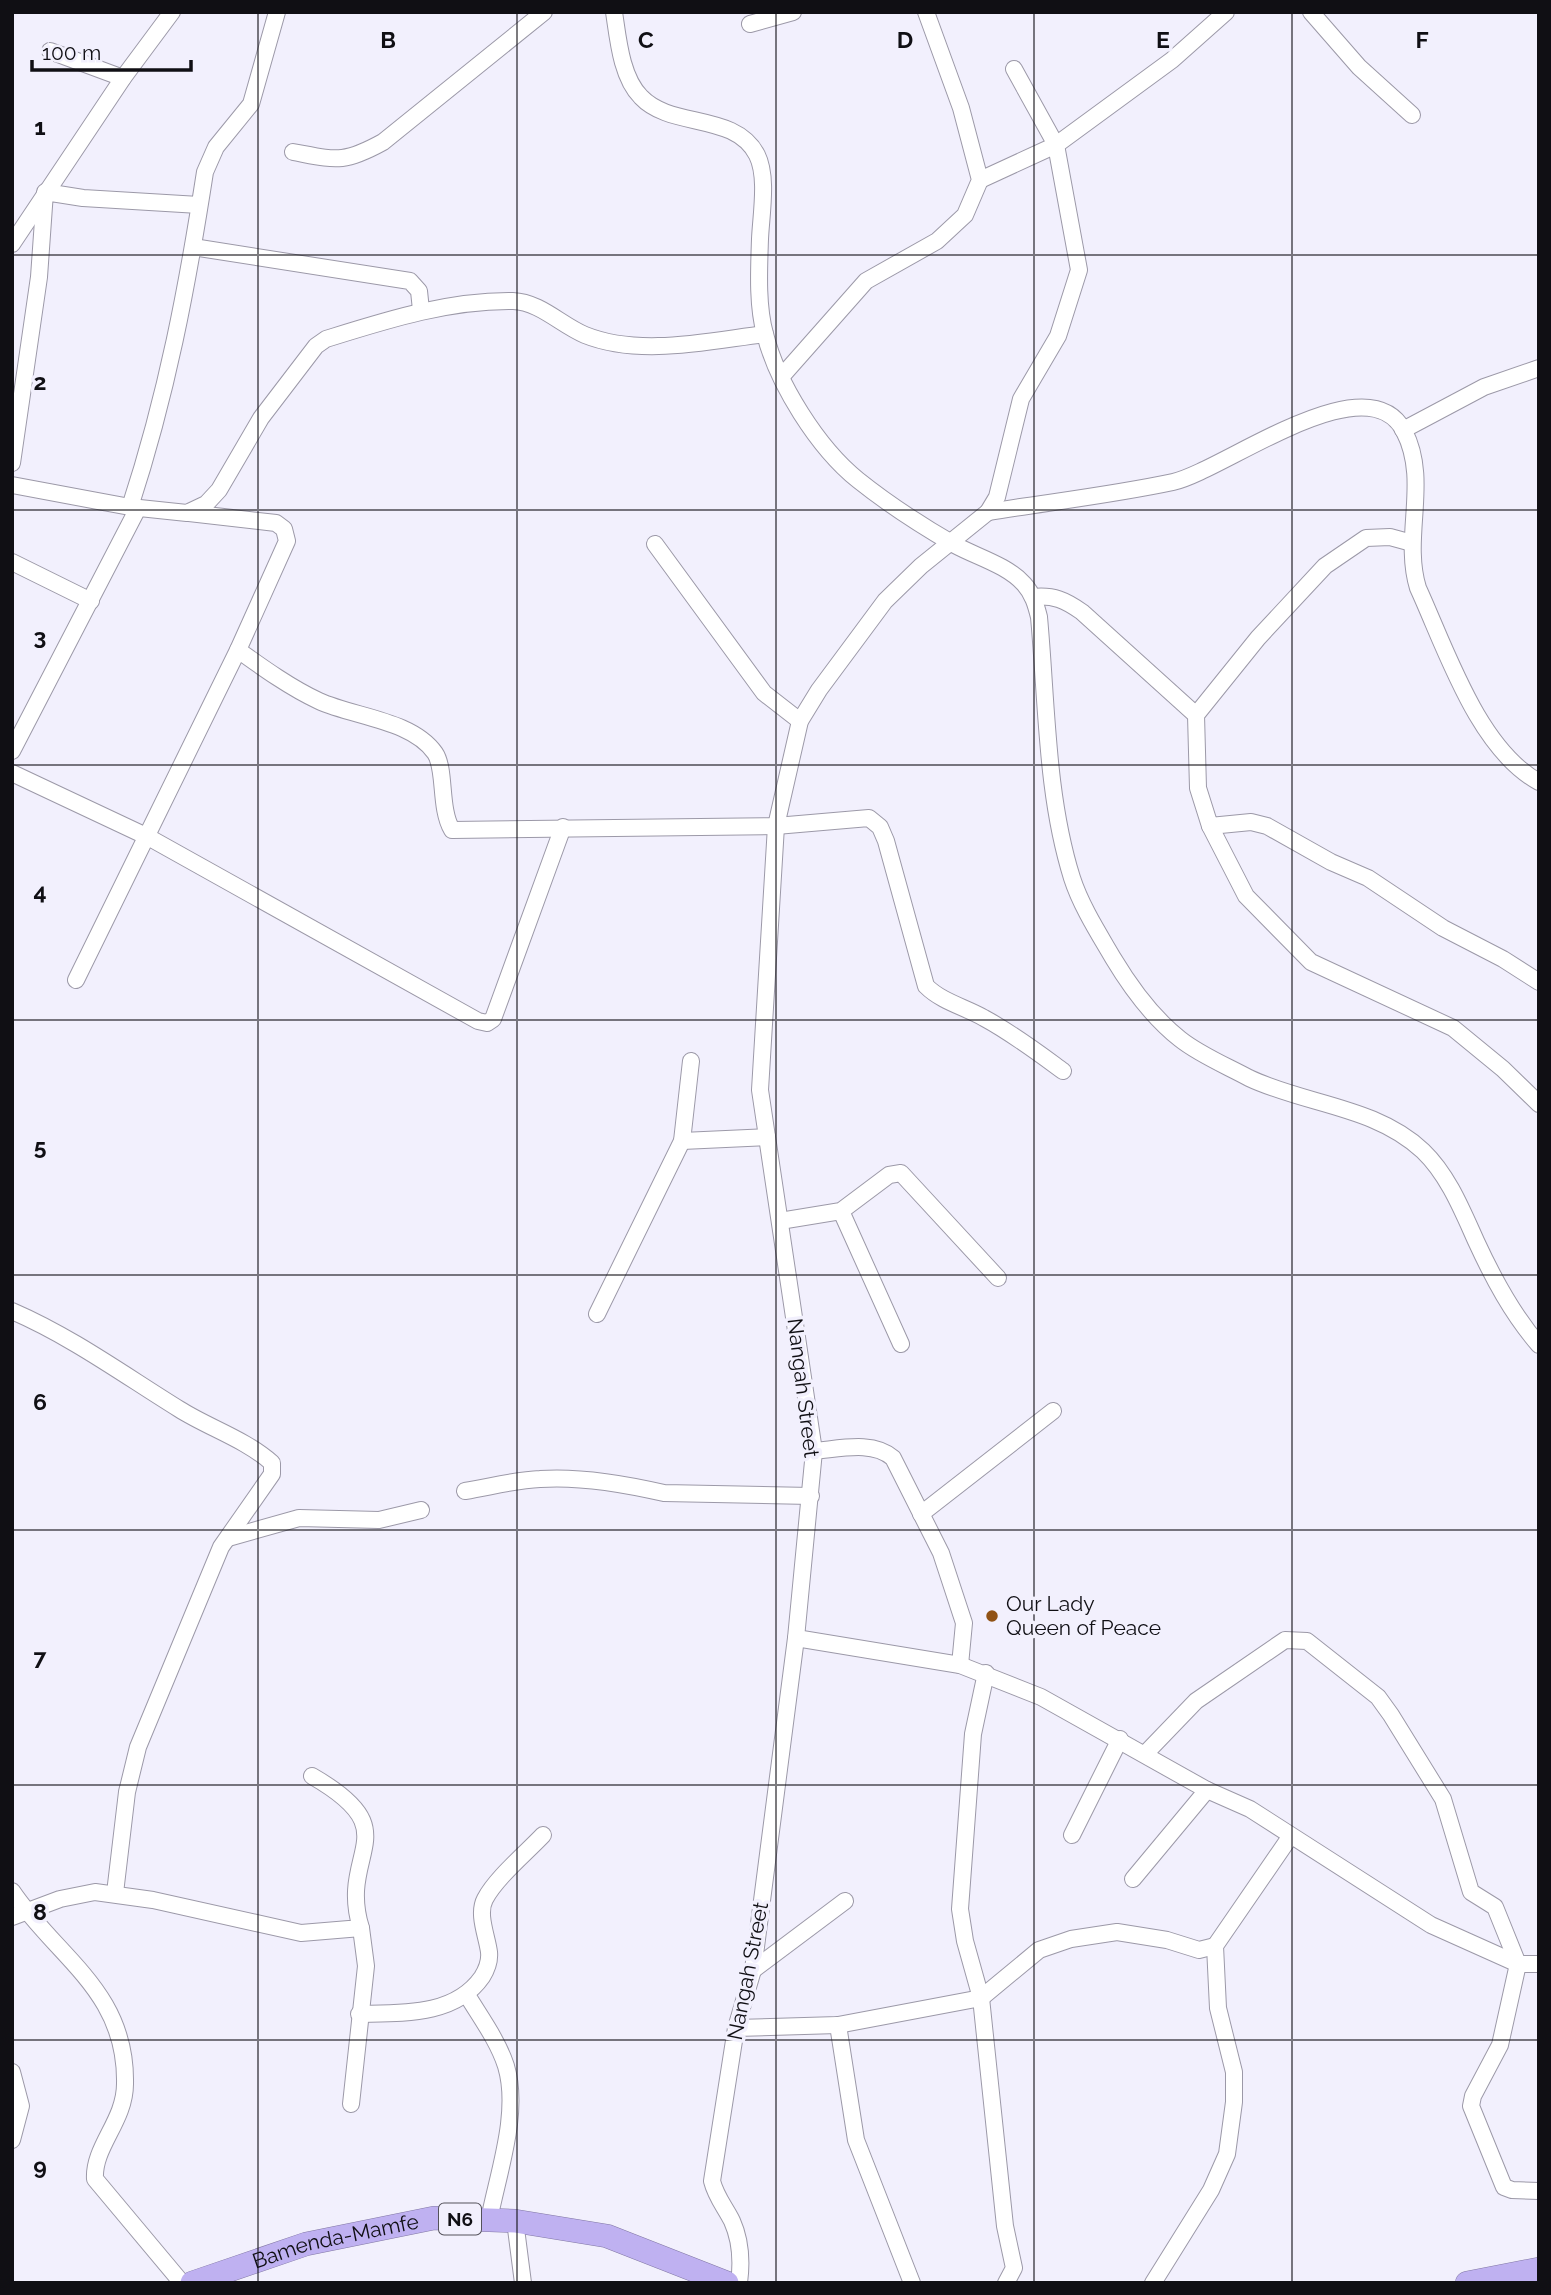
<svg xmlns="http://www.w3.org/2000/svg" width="1551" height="2295" viewBox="0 0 1551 2295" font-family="Raleway,sans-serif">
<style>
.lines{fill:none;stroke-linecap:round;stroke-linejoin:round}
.minor-casing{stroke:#9c99a8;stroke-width:18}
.highway-casing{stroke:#8278a4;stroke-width:24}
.minor{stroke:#fff;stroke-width:16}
.highway{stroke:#bfb1f1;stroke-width:23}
.grid{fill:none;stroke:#100f14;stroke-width:2;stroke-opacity:0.55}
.poi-dot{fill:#905215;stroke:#f2f0fd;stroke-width:2.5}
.labels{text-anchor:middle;stroke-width:7;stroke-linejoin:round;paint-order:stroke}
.shield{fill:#f2f0fd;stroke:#54525a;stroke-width:2}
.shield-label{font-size:19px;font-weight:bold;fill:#100f14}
.street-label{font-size:21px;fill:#100f14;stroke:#f2f0fd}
.poi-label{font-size:21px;fill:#100f14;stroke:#f2f0fd;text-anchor:start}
.grid-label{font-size:23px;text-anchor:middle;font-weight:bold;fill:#100f14;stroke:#f2f0fd;stroke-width:7;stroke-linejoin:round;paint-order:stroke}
</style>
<rect width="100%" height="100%" fill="#f2f0fd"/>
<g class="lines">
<!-- minor casing -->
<g class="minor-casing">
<g id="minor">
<path d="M614,12C618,38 621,77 641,97C671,129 735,112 757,155C768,177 761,215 760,239C759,269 757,305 765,334C777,383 818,448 858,480C888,504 922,526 955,545C977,557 1007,565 1024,584C1033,594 1036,605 1039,617C1047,704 1046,795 1072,878C1081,906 1099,934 1113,958C1131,988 1152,1017 1180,1039C1200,1055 1227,1066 1249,1078C1306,1105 1375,1106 1423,1151C1448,1175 1462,1210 1476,1241C1493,1278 1512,1314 1539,1345"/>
<polyline points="1311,12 1359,67 1412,115"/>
<polyline points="750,24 793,12"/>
<polyline points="50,51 123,78"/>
<path d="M293,152C336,160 343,164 383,142L544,12"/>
<polyline points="980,180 1056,145 1172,60 1226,12"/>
<polyline points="12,244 123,78 172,12"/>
<polyline points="193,247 410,281 419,291 421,310"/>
<polyline points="782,376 866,281 937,241 965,215 980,180 961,108 926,12"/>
<polyline points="1403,430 1484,387 1539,368"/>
<polyline points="12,463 39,277 45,192 83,198 199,205"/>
<path d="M12,485L130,507L187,513L206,504L219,490L261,418L316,346L326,339C387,320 449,300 513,301C540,302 561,325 585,335C640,357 708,341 765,334"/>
<path d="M130,507C167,394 187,288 205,172L216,147L251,104L277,12"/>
<path d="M988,512C1050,502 1112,495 1173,482C1223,471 1367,360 1404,431C1430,481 1402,536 1418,588C1446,649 1478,749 1539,782"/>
<polyline points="1412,543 1390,537 1366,538 1325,566 1258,638 1196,715 1198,788 1210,826 1251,822 1267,826 1331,862 1368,878 1443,928 1503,959 1539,982"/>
<polyline points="655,544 764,693 800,721"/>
<polyline points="12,562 91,601"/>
<path d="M1033,597C1054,595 1065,600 1082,612L1196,715"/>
<path d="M238,650C263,668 291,688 319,701C354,717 412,720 435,753C446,769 439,808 452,830L776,826L869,818L880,827L886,841L926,986C942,1002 965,1007 984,1018C1012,1033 1037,1052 1063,1071"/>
<polyline points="12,751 138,508"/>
<polyline points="12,773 148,837 478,1021 487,1023 493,1019 563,827"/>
<polyline points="1210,826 1246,896 1311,962 1453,1028 1503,1069 1539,1104"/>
<polyline points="76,980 238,650 287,541 284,529 276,523 189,513"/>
<polyline points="682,1141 767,1137"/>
<polyline points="841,1211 901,1344"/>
<polyline points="780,1221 841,1211 889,1175 901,1173 998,1278"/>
<path d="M12,1311C72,1337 124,1375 179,1409C209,1428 245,1439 272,1463V1474L221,1547L138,1747L127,1792L115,1893"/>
<polyline points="597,1314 682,1141 691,1061"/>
<path d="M814,1451C839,1449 873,1440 893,1458L941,1553L964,1623L960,1665"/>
<path d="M465,1491C490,1487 515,1480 540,1479C581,1476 625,1484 664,1493L811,1496"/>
<polyline points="921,1514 1053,1411"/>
<polyline points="228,1538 299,1518 379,1520 421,1510"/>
<polyline points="796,1638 960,1665 1041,1697 1207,1790 1250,1809 1431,1925 1518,1964 1539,1964"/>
<polyline points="986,1673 973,1734 960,1909 965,1941 981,1998 1005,2226 1014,2268 1006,2283"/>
<polyline points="1145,1754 1196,1701 1285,1640 1307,1641 1378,1697 1391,1715 1443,1799 1471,1892 1495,1907 1518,1964 1500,2045 1473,2096 1471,2106 1504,2187 1512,2190 1539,2191"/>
<polyline points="1072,1835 1120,1739"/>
<polyline points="1133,1879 1207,1790"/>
<path d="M12,1891C57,1958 127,1991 125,2084C125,2121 93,2147 95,2179L182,2283"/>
<path d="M12,1917L60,1899L95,1892L153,1900L301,1933L361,1928C337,1851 411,1833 312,1776"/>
<polyline points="753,1970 845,1901"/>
<path d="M467,1995C481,2018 498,2041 506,2066C520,2113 498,2173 489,2220"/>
<path d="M359,2014C402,2013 455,2016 482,1977C487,1969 490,1961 489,1952C487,1936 477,1914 485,1899C496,1878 526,1853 543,1835"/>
<polyline points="838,2025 856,2140 912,2283"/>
<polyline points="736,2028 838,2025 981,1998 1039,1950 1071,1939 1117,1932 1167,1940 1199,1950 1215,1946"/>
<polyline points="12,2072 21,2106 12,2140"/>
<polyline points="351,2104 366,1966 361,1928"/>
<polyline points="515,2221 523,2283"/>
<path d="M739,2283C742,2261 741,2241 732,2221C725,2207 716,2197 712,2181L736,2028L753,1970L796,1638L814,1451L760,1090L776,826L800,721L819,690L885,601L921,566L988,512L997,497L1021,399L1058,336L1079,270L1056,145L1014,69"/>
<polyline points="1153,2283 1211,2190 1227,2154 1234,2102 1234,2072 1218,2008 1215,1946 1290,1837"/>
</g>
</g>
<!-- highway casing -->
<g class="highway-casing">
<g id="highway">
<path id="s1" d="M192,2283L306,2244L434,2218L515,2221L607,2236L727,2283"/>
<polyline points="1467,2283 1539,2269"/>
</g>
</g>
<!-- minor -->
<use href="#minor" class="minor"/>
<!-- highway -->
<use href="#highway" class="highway"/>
</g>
<!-- grid -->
<path class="grid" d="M258,12V2283M517,12V2283M776,12V2283M1034,12V2283M1292,12V2283M12,255H1539M12,510H1539M12,765H1539M12,1020H1539M12,1275H1539M12,1530H1539M12,1785H1539M12,2040H1539"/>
<!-- markers -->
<circle class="poi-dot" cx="992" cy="1616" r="7"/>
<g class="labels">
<!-- shield labels -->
<rect class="shield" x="439" y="2203.5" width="42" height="31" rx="5"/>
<g class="shield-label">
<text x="460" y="2226">N6</text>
</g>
<!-- street labels -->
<g class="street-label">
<text transform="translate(803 1388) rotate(83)" y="7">Nangah Street</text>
<text transform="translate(748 1971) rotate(-79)" y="7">Nangah Street</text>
<text dy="7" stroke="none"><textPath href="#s1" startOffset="150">Bamenda-Mamfe</textPath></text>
</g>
<!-- poi labels -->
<g class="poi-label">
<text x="1006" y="1611">Our Lady<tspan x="1006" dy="24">Queen of Peace</tspan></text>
</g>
</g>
<g class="grid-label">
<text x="388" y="48">B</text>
<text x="646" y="48">C</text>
<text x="905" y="48">D</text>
<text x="1163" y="48">E</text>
<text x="1422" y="48">F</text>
<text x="40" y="135">1</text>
<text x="40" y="390">2</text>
<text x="40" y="645">3</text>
<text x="40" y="900">4</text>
<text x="40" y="1155">5</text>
<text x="40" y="1410">6</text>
<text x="40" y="1665">7</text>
<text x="40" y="1920">8</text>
<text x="40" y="2175">9</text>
</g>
<!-- border -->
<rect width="1551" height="2295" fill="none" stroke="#100f14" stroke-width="28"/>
<!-- scale -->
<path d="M32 60v10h159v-10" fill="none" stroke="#100f14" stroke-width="3.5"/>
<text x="42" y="60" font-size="21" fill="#100f14" stroke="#f2f0fd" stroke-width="5" paint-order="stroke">100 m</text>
</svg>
